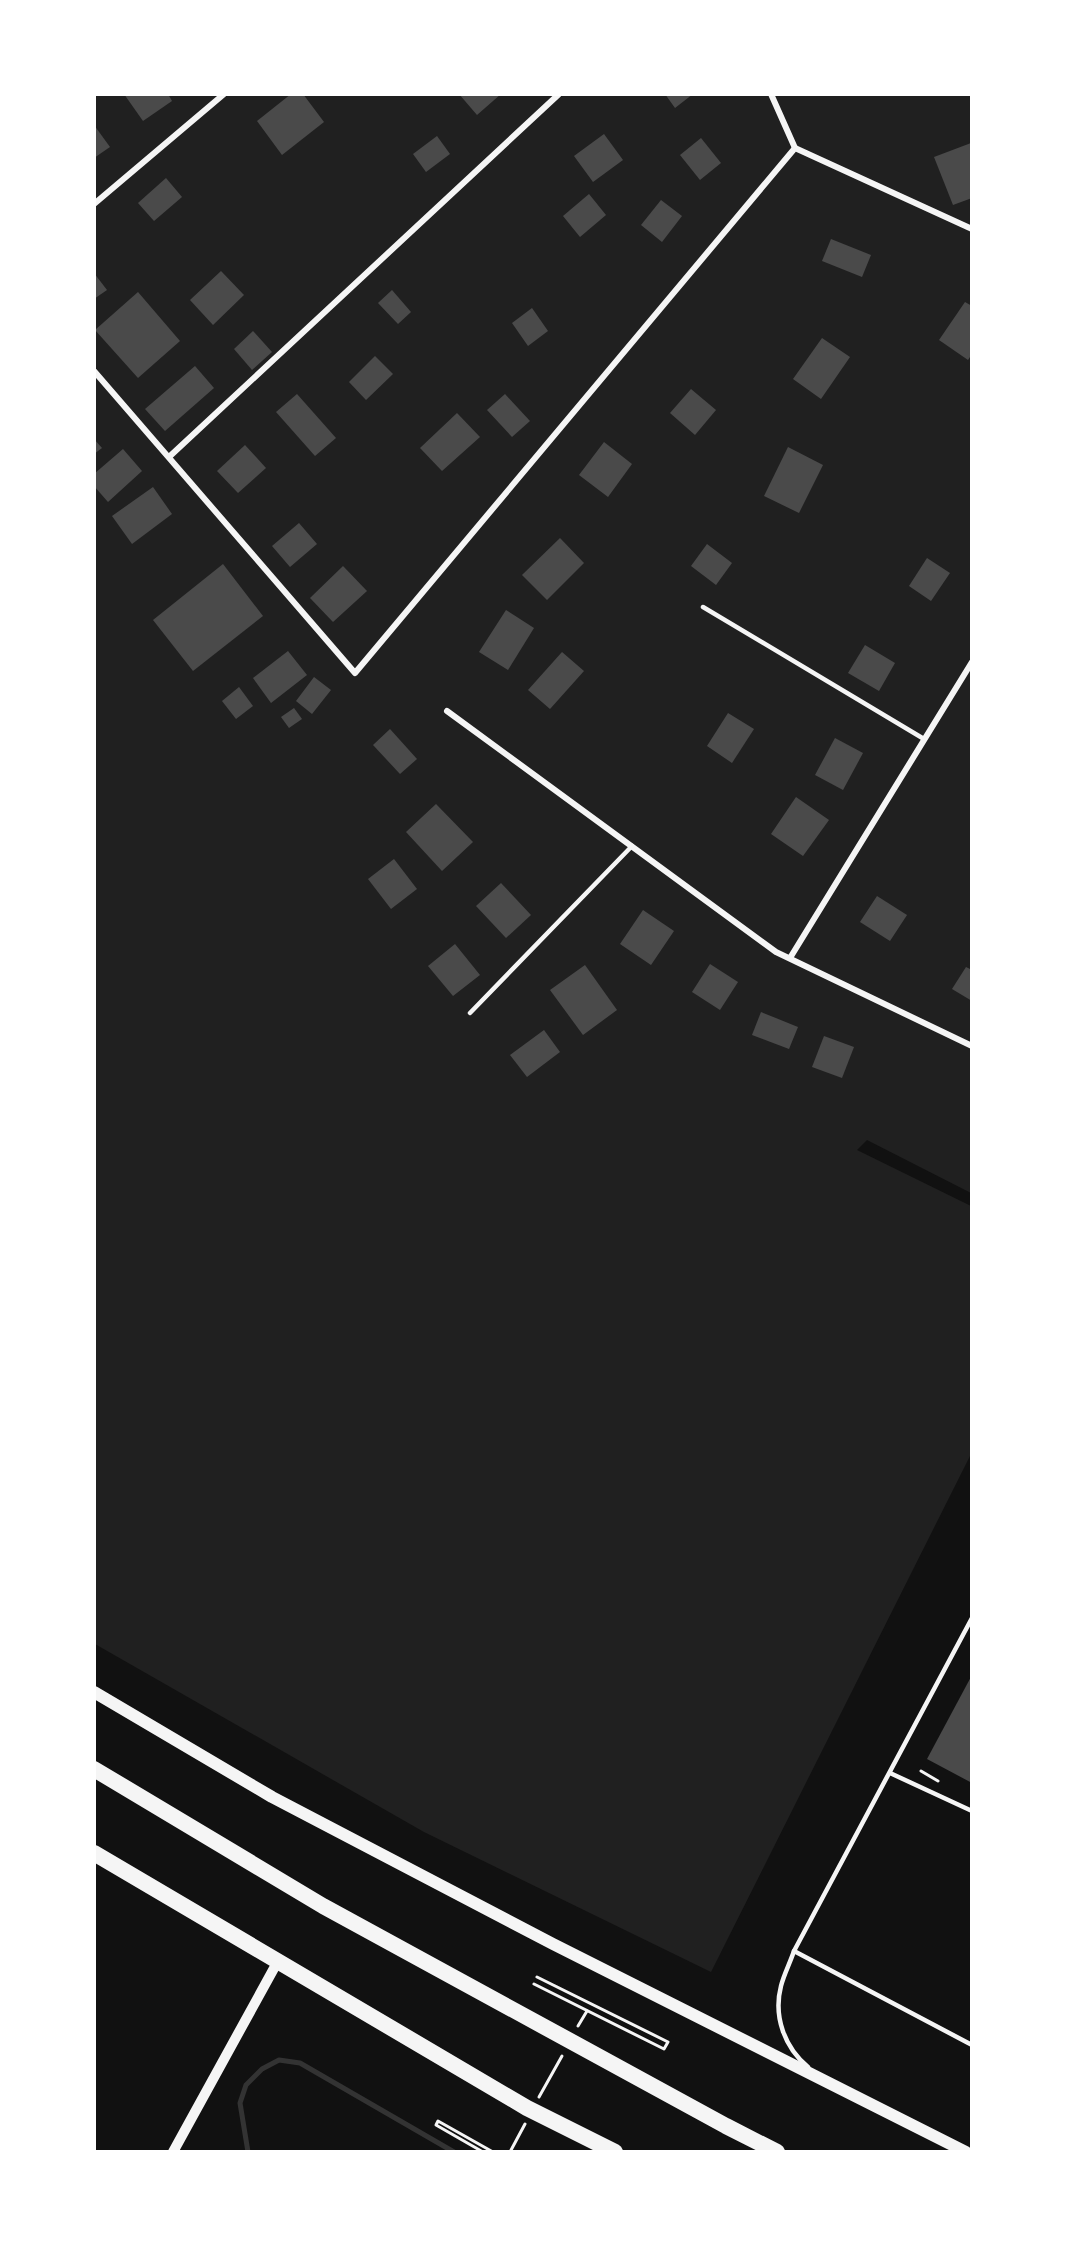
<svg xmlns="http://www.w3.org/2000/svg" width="1066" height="2246" viewBox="0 0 1066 2246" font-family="'DejaVu Sans',sans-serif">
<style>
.green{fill:#202020}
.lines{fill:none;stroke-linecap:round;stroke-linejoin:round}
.stream{stroke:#333;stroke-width:5}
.building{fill:#4a4a4a}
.path{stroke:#f5f5f5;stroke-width:3}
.service{stroke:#f5f5f5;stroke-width:4.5}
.minor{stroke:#f5f5f5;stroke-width:6}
.tertiary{stroke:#f5f5f5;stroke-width:10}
.secondary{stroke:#f5f5f5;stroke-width:12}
.trunk{stroke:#f5f5f5;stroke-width:16}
</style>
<rect width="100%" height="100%" fill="#111"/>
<!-- green -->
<polygon class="green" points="95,95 971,95 971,1193 867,1140 857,1150 971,1206 971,1454 711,1972 424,1832 95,1644"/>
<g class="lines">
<!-- stream -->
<polyline class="stream" points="248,2152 240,2103 246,2085 262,2069 279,2060 300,2063 454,2152"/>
</g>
<!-- building -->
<g class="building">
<polygon points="124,94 168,94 172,101 143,121"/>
<polygon points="291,94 303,94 324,122 282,155 257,121"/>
<polygon points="459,94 501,94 477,115"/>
<polygon points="665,94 693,94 675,108"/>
<polygon points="94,125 110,147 94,158"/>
<polygon points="604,134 623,160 593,182 574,156"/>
<polygon points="437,136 450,154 426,172 413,154"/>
<polygon points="701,138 721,163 700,180 680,155"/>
<polygon points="971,143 972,198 953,205 934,157"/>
<polygon points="166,178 182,197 154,221 138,203"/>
<polygon points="589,194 606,215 580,237 563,216"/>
<polygon points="661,200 682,216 662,242 641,225"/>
<polygon points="831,239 871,255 862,277 822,261"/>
<polygon points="221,271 244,295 213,325 190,300"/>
<polygon points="94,273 107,290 94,299"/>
<polygon points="392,290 411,312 398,324 378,303"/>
<polygon points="138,292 180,341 138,378 95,330"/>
<polygon points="965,302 972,306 972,354 968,360 939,340"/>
<polygon points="532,308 548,331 528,346 512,323"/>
<polygon points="253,331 272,352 252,370 234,349"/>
<polygon points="822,338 850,357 821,399 793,379"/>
<polygon points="375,356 393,374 366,400 349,382"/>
<polygon points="195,366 214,388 165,431 145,409"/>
<polygon points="691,389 716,410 695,435 670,413"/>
<polygon points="297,394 336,438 315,456 276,412"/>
<polygon points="505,394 530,421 512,437 487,410"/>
<polygon points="457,413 480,437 442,471 420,448"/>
<polygon points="94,439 102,448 94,454"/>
<polygon points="604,442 632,464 608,497 579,475"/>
<polygon points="245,445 266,468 238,493 217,471"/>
<polygon points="788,447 823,465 799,513 764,496"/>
<polygon points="123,449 142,471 108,502 94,486 94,474"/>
<polygon points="153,487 172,514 132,544 112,516"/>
<polygon points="299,523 317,544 290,567 272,546"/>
<polygon points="560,538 584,563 547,600 522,575"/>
<polygon points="707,544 732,563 716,585 691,566"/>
<polygon points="927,558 950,573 931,601 909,586"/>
<polygon points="223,564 263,616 193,671 153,620"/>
<polygon points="343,566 367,591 333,622 310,598"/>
<polygon points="506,610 534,628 508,670 479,652"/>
<polygon points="865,645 895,663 879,691 848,673"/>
<polygon points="288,651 307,675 271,703 253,678"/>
<polygon points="562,652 584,671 550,709 528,690"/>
<polygon points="314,677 331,690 312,714 296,701"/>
<polygon points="239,687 253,706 236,719 222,701"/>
<polygon points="294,708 302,719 289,728 281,717"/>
<polygon points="728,713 754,729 732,763 707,746"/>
<polygon points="390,729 417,759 400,774 373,745"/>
<polygon points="835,738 863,753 843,790 815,775"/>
<polygon points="796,797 829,820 803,856 771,834"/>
<polygon points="436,804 473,842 442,871 406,832"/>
<polygon points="394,859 417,889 391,909 368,879"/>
<polygon points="501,883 531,915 506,938 476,906"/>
<polygon points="877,896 907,915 890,941 860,922"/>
<polygon points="643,910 674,931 651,965 620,944"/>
<polygon points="455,944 480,975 453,996 428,966"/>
<polygon points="710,964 738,982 720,1010 692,992"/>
<polygon points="585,965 617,1010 583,1035 550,990"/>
<polygon points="966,967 972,970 972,1001 952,989"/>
<polygon points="761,1012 798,1027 789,1049 752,1035"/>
<polygon points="544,1030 560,1052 527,1077 510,1055"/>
<polygon points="824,1036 854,1047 842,1078 812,1067"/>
<polygon points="972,1675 972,1783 927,1759"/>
</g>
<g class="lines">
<!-- path -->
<g class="path">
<polyline points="921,1771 938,1781"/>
<polyline points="534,1984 664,2049 668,2042 537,1977"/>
<polyline points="578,2026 587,2011"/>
<polyline points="539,2097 562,2056"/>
<polyline points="483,2152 436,2125 438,2121 493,2152"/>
<polyline points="510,2152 525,2124"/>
</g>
<!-- service -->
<g class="service">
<polyline points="703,607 924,739"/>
<polyline points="470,1013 632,846"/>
<polyline points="890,1773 972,1811"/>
<polyline points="794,1951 972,2045"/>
<path d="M808,2067C785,2048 773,2017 781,1986C784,1974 790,1963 794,1951L972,1618"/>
</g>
<!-- minor -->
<g class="minor">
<polyline points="771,94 795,148"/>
<polyline points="94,204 224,94"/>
<polyline points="94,371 355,673 795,148 972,229"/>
<polyline points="169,457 559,94"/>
<polyline points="447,711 776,952 972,1046"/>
<polyline points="790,958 972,662"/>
</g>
<!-- tertiary -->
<polyline class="tertiary" points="173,2152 278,1961"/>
<!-- secondary -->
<polyline class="secondary" points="94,1692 272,1797 553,1944 966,2152"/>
<!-- trunk -->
<g class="trunk">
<polyline points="94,1769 323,1906 726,2126 777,2152"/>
<polyline points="94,1853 527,2108 615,2152"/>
</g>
</g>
<!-- border -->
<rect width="1066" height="2246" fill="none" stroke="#ffffff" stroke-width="192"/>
</svg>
